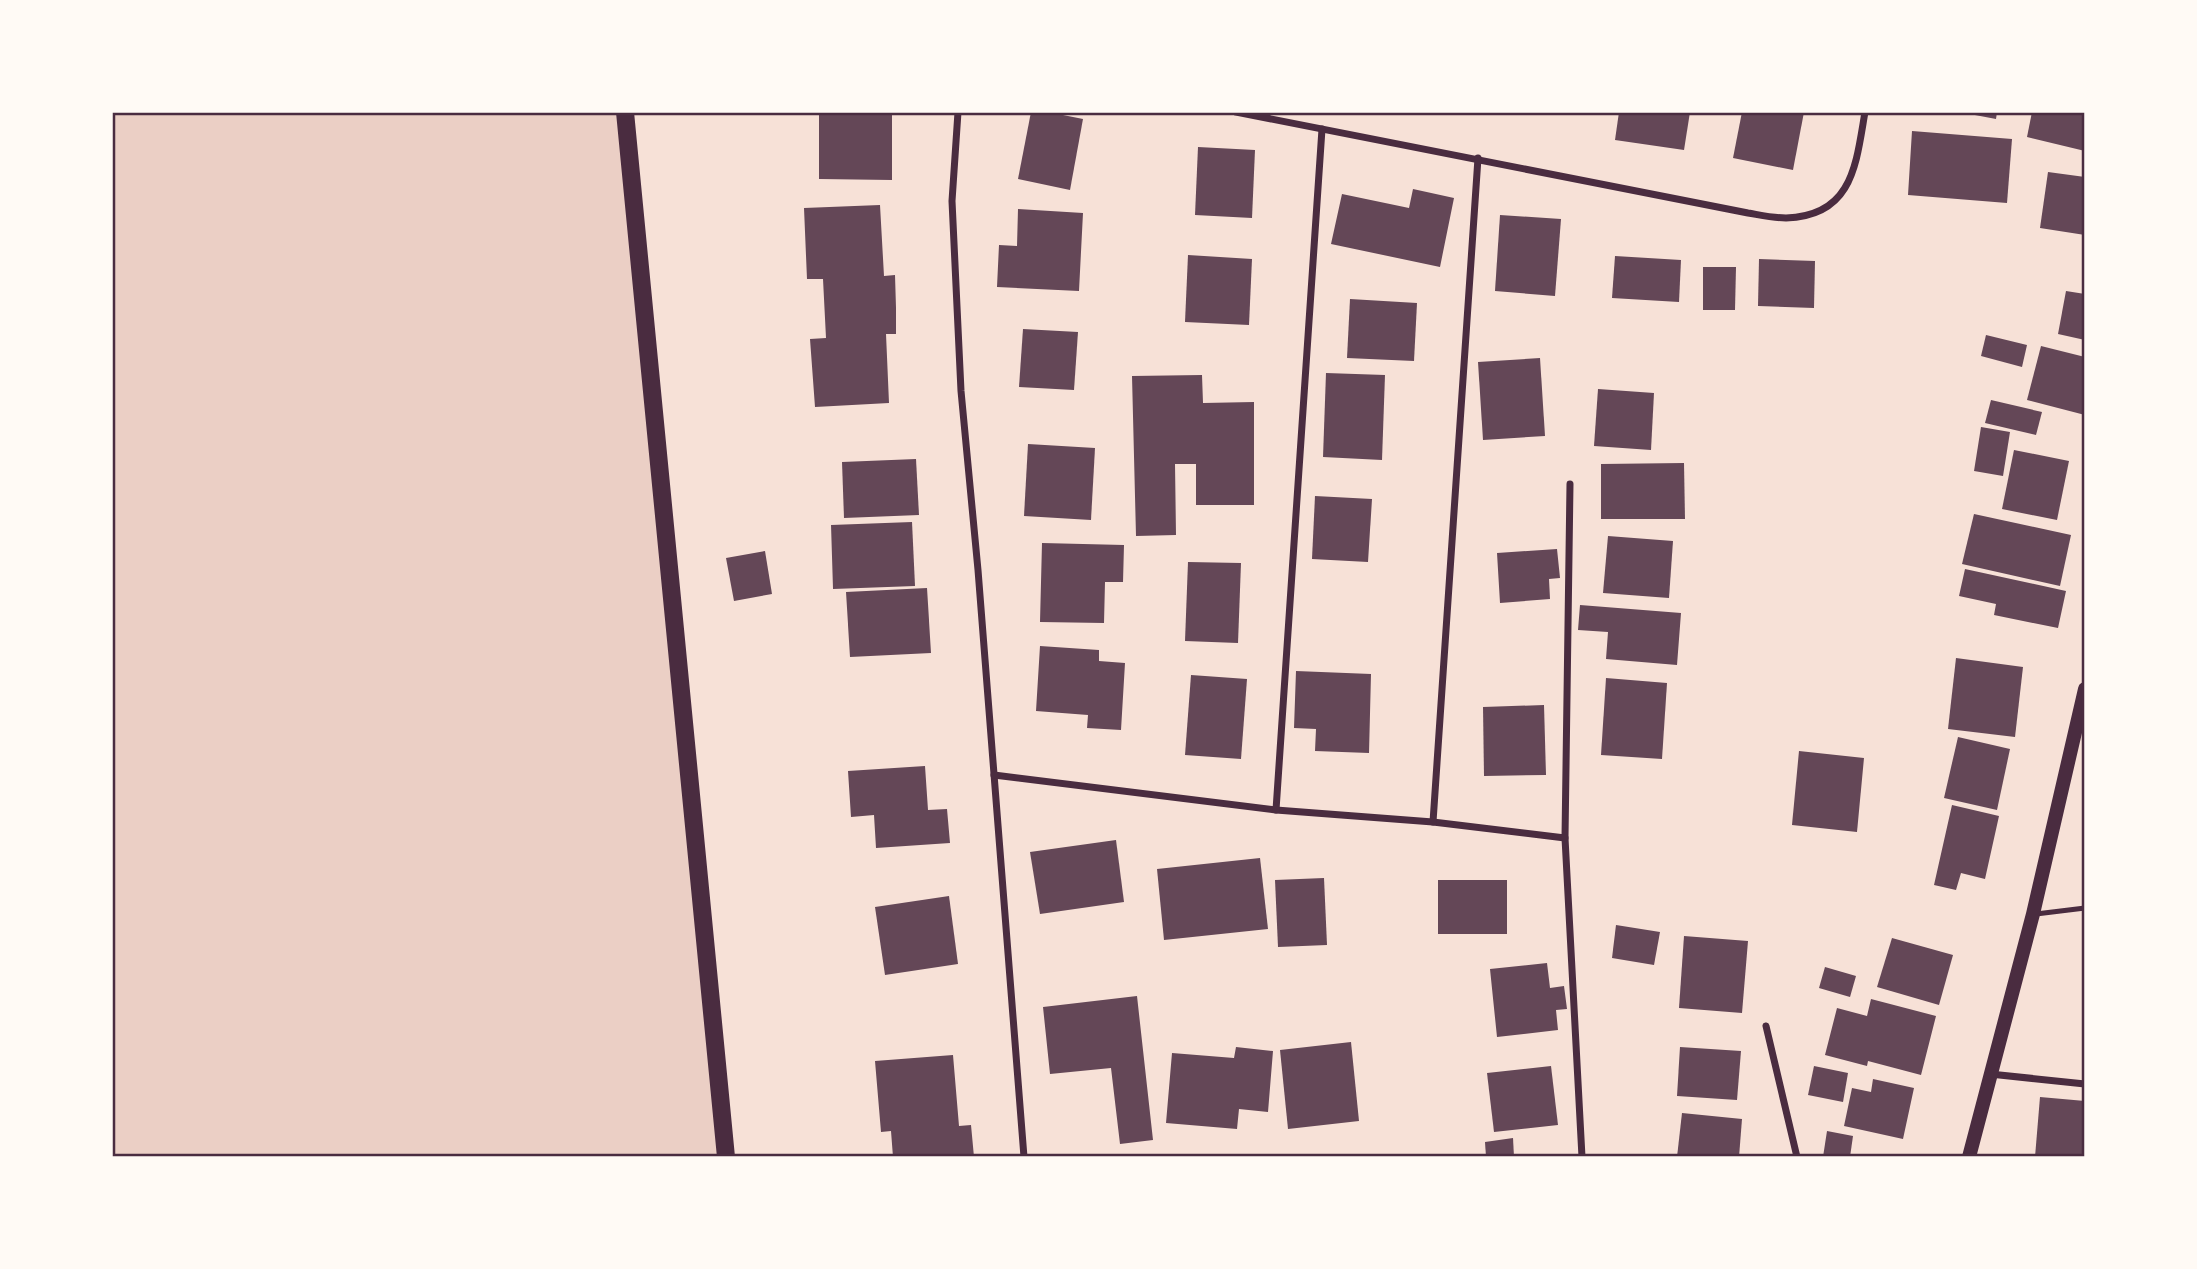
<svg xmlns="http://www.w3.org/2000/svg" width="2197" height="1269" viewBox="0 0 2197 1269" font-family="Helvetica,sans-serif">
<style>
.green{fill:#ebcfc5}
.building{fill:#644757}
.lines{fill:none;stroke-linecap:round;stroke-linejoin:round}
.service{stroke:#4a2c40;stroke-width:5}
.minor{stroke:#4a2c40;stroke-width:7}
.secondary{stroke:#4a2c40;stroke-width:14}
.primary{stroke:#4a2c40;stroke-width:18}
.neatline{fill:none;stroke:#4a2c40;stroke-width:2.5}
</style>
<rect width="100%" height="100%" fill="#f7e1d7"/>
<!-- green -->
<polygon class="green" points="112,112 625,112 726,1157 112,1157"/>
<!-- building -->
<g class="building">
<polygon points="819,112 892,112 892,180 819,179"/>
<polygon points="1031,112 1048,112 1083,119 1070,190 1018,179"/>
<polygon points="1619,112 1690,112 1684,150 1615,140"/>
<polygon points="1742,112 1804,112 1793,170 1733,158"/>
<polygon points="1959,112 1997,112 1996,119"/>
<polygon points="2032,112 2085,112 2085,151 2027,137"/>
<polygon points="1912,131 2012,139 2007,203 1908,195"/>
<polygon points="1198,147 1255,150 1252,218 1195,215"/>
<polygon points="2048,172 2085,177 2085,235 2040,228"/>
<polygon points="1413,189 1454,198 1440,267 1331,244 1342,194 1409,208"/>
<polygon points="880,205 884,276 895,275 896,308 896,334 886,334 889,403 815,407 810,339 826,338 823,279 807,279 804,208"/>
<polygon points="1018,209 1083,213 1079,291 997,287 999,245 1017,246"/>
<polygon points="1500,215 1561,219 1555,296 1495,291"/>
<polygon points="1188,255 1252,259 1249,325 1185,322"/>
<polygon points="1615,256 1681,260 1679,302 1612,298"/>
<polygon points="1759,259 1815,261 1814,308 1758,306"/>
<polygon points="1703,267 1736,267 1735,310 1703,310"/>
<polygon points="2066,291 2085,294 2085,340 2058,334"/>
<polygon points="1350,299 1417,303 1414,361 1347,358"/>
<polygon points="1023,329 1078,332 1074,390 1019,387"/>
<polygon points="1986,335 2027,345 2022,367 1981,356"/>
<polygon points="2041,346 2085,357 2085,415 2027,400"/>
<polygon points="1540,358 1545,436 1483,440 1478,362"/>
<polygon points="1326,373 1385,375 1382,460 1323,457"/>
<polygon points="1202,375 1203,403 1254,402 1254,505 1196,505 1196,464 1175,464 1176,535 1136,536 1132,376"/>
<polygon points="1598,389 1654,393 1651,450 1594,446"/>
<polygon points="1991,400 2042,412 2036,435 1985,423"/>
<polygon points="1981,427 2010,432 2003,476 1974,471"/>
<polygon points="1028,444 1095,448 1091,520 1024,516"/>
<polygon points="2014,450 2069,461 2057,520 2002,509"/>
<polygon points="916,459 919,515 844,518 842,462"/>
<polygon points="1684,463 1685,519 1601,519 1601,464"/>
<polygon points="1315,496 1372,499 1368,562 1312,559"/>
<polygon points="1974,514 2071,535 2060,586 1962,564"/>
<polygon points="912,522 915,586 833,589 831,525"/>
<polygon points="1608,536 1673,541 1669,598 1603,593"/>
<polygon points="1042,543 1124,545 1123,582 1105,582 1104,623 1040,622"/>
<polygon points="1557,549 1560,578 1549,579 1550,599 1500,603 1497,553"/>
<polygon points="765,551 772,594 734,601 726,558"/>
<polygon points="1188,562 1241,563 1238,643 1185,641"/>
<polygon points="1965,569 2066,591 2058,628 1994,615 1996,604 1959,596"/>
<polygon points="927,588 931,653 850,657 846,592"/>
<polygon points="1580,605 1681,613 1677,665 1606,659 1608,632 1578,630"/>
<polygon points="1040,646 1099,650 1099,661 1125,663 1121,730 1087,728 1088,715 1036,711"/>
<polygon points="1956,658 2023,667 2015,737 1948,729"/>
<polygon points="1296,671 1371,674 1369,753 1315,751 1316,729 1294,728"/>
<polygon points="1191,675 1247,679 1241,759 1185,755"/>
<polygon points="1606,678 1667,683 1662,759 1601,755"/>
<polygon points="1544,705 1546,775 1484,776 1483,707"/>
<polygon points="1958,737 2010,749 1997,810 1944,798"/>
<polygon points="1799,751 1864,758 1857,832 1792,825"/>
<polygon points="925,766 928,810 947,809 950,843 876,848 874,815 851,817 848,771"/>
<polygon points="1952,805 1999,816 1985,879 1961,873 1956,890 1934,885"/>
<polygon points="1116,840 1124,902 1040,914 1030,852"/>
<polygon points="1260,858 1268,929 1164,940 1157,869"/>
<polygon points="1324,878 1327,945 1278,947 1275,880"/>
<rect x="1438" y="880" width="69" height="54"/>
<polygon points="949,896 958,964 885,975 875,907"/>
<polygon points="1616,925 1660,932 1654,965 1612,958"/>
<polygon points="1684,936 1748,941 1742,1013 1679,1008"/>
<polygon points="1892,938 1953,955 1939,1005 1877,987"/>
<polygon points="1547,963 1550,988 1564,986 1567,1009 1556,1010 1558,1030 1497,1037 1490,969"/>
<polygon points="1825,967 1856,976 1850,997 1819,988"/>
<polygon points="1137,996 1153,1140 1120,1144 1111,1068 1050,1074 1043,1007"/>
<polygon points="1871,999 1936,1016 1921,1075 1868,1061 1867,1066 1825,1055 1837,1008 1867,1016"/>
<polygon points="1351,1042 1359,1121 1288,1129 1280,1050"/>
<polygon points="1236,1047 1273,1051 1268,1112 1239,1109 1237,1129 1166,1123 1172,1053 1234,1058"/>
<polygon points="1680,1047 1741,1051 1737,1100 1677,1096"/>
<polygon points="953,1055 959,1126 971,1125 974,1157 893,1157 891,1131 881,1132 875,1061"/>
<polygon points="1551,1066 1558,1125 1494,1132 1487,1073"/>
<polygon points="1814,1066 1848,1073 1843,1102 1808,1095"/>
<polygon points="1873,1079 1914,1088 1903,1139 1844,1126 1852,1088 1871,1092"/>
<polygon points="2040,1097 2085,1101 2085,1157 2035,1157"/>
<polygon points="1682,1113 1742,1119 1739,1157 1677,1157"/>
<polygon points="1827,1131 1853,1136 1850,1157 1823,1157"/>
<polygon points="1513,1138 1514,1157 1486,1157 1485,1142"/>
</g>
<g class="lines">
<!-- service -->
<polyline class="service" points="2036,914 2085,908"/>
<!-- minor -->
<g class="minor">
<polyline points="958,112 952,201 961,391 978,570 1024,1157"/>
<path d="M1236,112L1748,213C1760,215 1773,218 1786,218C1853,216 1856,164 1865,112"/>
<polyline points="1570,484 1565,838 1582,1157"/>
<polyline points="994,775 1276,810 1433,822 1565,838"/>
<polyline points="1276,810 1322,129"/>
<polyline points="1433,822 1478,158"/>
<polyline points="1766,1026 1797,1157"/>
<polyline points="1990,1074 2085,1084"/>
</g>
<!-- secondary -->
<polyline class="secondary" points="1969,1157 2033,914 2085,689"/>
<!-- primary -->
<polyline class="primary" points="625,112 726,1157"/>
</g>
<!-- border -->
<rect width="2197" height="1269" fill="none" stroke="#fffaf5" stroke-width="228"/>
<rect x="114" y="114" width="1969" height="1041" class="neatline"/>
</svg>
